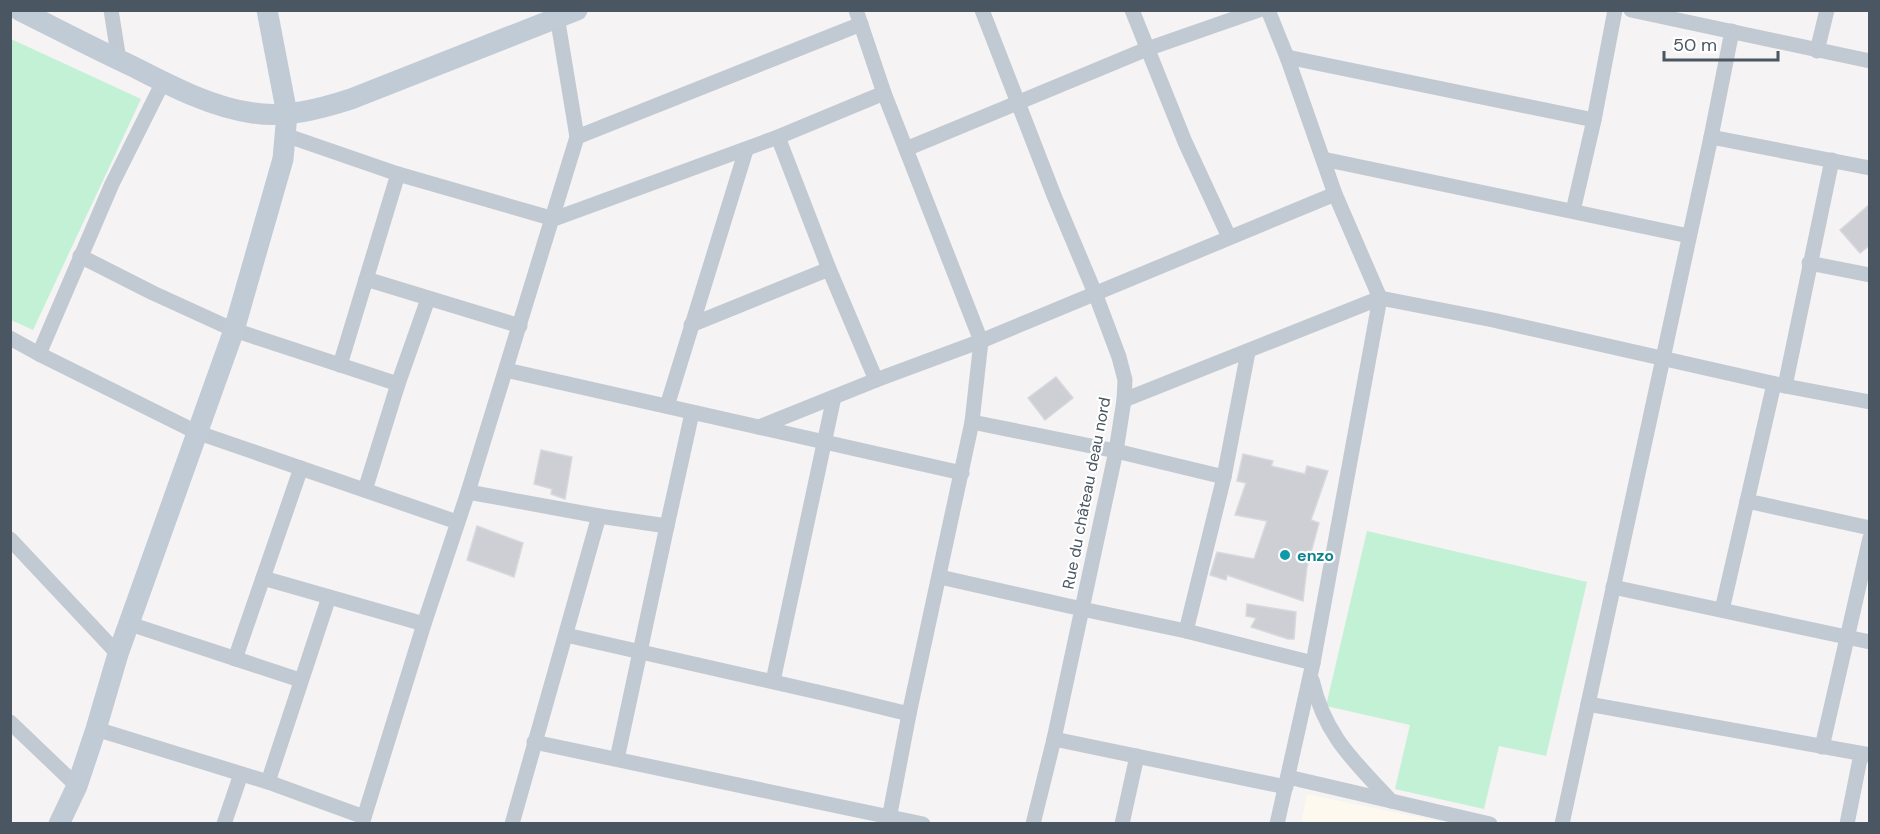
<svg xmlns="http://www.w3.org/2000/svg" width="1880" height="834" viewBox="0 0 1880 834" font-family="'DM Sans',sans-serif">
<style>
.commercial{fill:#fdf9ef}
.green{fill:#c3f1d5}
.building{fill:#cdcfd5;stroke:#d7d9de;stroke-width:1.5}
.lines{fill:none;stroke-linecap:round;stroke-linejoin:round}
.minor{stroke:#c1cad2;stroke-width:15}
.secondary{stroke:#c1cbd6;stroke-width:21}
.culture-dot{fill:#0f9aa8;stroke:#fff;stroke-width:2}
.labels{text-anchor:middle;stroke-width:4.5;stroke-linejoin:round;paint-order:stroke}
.street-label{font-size:16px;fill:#4a5661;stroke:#fff}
.culture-label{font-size:16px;font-weight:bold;fill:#0d838f;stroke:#fff;text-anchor:start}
</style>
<rect width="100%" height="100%" fill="#f5f3f3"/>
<!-- commercial -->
<polygon class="commercial" points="1307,794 1446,823 1301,823"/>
<!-- green -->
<g class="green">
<polygon points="11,39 141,99 33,330 11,320"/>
<polygon points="1367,531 1587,582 1546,756 1499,746 1484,809 1395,789 1410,725 1326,706"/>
</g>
<!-- building -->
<g class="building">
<polygon points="1869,205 1869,246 1860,253 1840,230"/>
<polygon points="1056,377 1073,398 1045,420 1028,398"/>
<polygon points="541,450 572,457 565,499 551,494 552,489 534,484"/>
<polygon points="1243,454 1273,461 1271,466 1305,474 1307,466 1328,471 1311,520 1319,523 1307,567 1303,601 1227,575 1226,580 1210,575 1217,552 1254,559 1267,521 1235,515 1246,483 1237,481"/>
<polygon points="477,526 523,543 514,577 467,560"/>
<polygon points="1247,604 1296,612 1294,639 1288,639 1251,627 1256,618 1246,616"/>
</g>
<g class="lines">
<!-- minor -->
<g class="minor">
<polyline points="111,10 119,60"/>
<polyline points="856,10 884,93 981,341 972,422 909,714 888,824"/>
<polyline points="982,10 1055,198 1095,293 1119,357 1125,380 1124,400 1116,451 1054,739 1033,824"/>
<polyline points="1132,10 1185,142 1229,237"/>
<polyline points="1268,10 1287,57 1335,194 1380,298 1313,663 1277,824"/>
<polyline points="1631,10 1870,61"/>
<polyline points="1817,51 1827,10"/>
<polyline points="1287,57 1594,120"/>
<polyline points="285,135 398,174 554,219 778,137 884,93"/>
<polyline points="577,137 861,24"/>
<polyline points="778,137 829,269 876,380"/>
<polyline points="1711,137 1870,168"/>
<polyline points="906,149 1147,49 1259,10"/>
<polyline points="1323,159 1689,236"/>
<polyline points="1573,211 1594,120 1615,10"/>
<polyline points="80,256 153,293 234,330 398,384 428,299"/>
<polyline points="1809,263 1870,275"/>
<polyline points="366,279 520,326"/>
<polyline points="691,325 829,269"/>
<polyline points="10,338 39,354 196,432 457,522"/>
<polyline points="39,354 112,184 163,82"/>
<polyline points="340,365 398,174"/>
<polyline points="506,370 962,473"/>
<polyline points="1785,386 1832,160"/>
<polyline points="1124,400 1380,298 1493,320 1785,386 1870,402"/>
<polyline points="667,406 746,150"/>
<polyline points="972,422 1116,451 1224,477"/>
<polyline points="759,427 876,380 981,341 1335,194"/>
<polyline points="365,490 398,384"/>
<polyline points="468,492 599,516 667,526 692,413"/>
<polyline points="1747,501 1870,528"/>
<polyline points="10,539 118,654"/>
<polyline points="940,577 1082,609 1186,631 1313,663"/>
<polyline points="263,578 424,624"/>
<polyline points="1613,587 1870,642"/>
<polyline points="1722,610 1774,384"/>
<polyline points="130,624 300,680"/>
<polyline points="1186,631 1224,477 1248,352"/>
<polyline points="566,635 844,698 909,714"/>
<polyline points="235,659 301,468"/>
<path d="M1312,680C1325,736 1354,761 1391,801"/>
<polyline points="773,681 834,397"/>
<polyline points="1588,704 1870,755"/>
<polyline points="10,722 77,786"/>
<polyline points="96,729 268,782 364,817"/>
<polyline points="1054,739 1286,787"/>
<polyline points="534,742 923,824"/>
<polyline points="1822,747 1870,538"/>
<polyline points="617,759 667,526"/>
<polyline points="1288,777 1490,824"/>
<polyline points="268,782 329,597"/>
<polyline points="224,824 241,774"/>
<polyline points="362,824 424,624 468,492 577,137 556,10"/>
<polyline points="512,824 599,516"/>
<polyline points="1122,824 1137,756"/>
<polyline points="1562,824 1711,137 1732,31"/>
<polyline points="1847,824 1861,754"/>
</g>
<!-- secondary -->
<g class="secondary">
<path d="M19,10C57,29 95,49 134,67C171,86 211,107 253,113C286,118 320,109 351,99L577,10"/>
<polyline points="59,824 77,786 96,729 118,654 234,330 283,159 287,114 267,10"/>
</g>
</g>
<!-- markers -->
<circle class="culture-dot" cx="1285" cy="555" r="6"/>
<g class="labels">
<!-- street labels -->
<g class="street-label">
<text transform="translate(1086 493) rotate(-79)" y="6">Rue du château deau nord</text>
</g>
<!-- culture labels -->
<g class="culture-label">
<text x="1297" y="561">enzo</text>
</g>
</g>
<!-- border -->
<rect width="1880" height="834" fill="none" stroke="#4a5661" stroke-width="24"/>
<!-- scale -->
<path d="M1664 51v9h114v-9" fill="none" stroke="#4a5661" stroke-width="3"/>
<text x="1673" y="51" font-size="18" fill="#4a5661" stroke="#ffffff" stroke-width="4.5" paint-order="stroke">50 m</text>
</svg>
